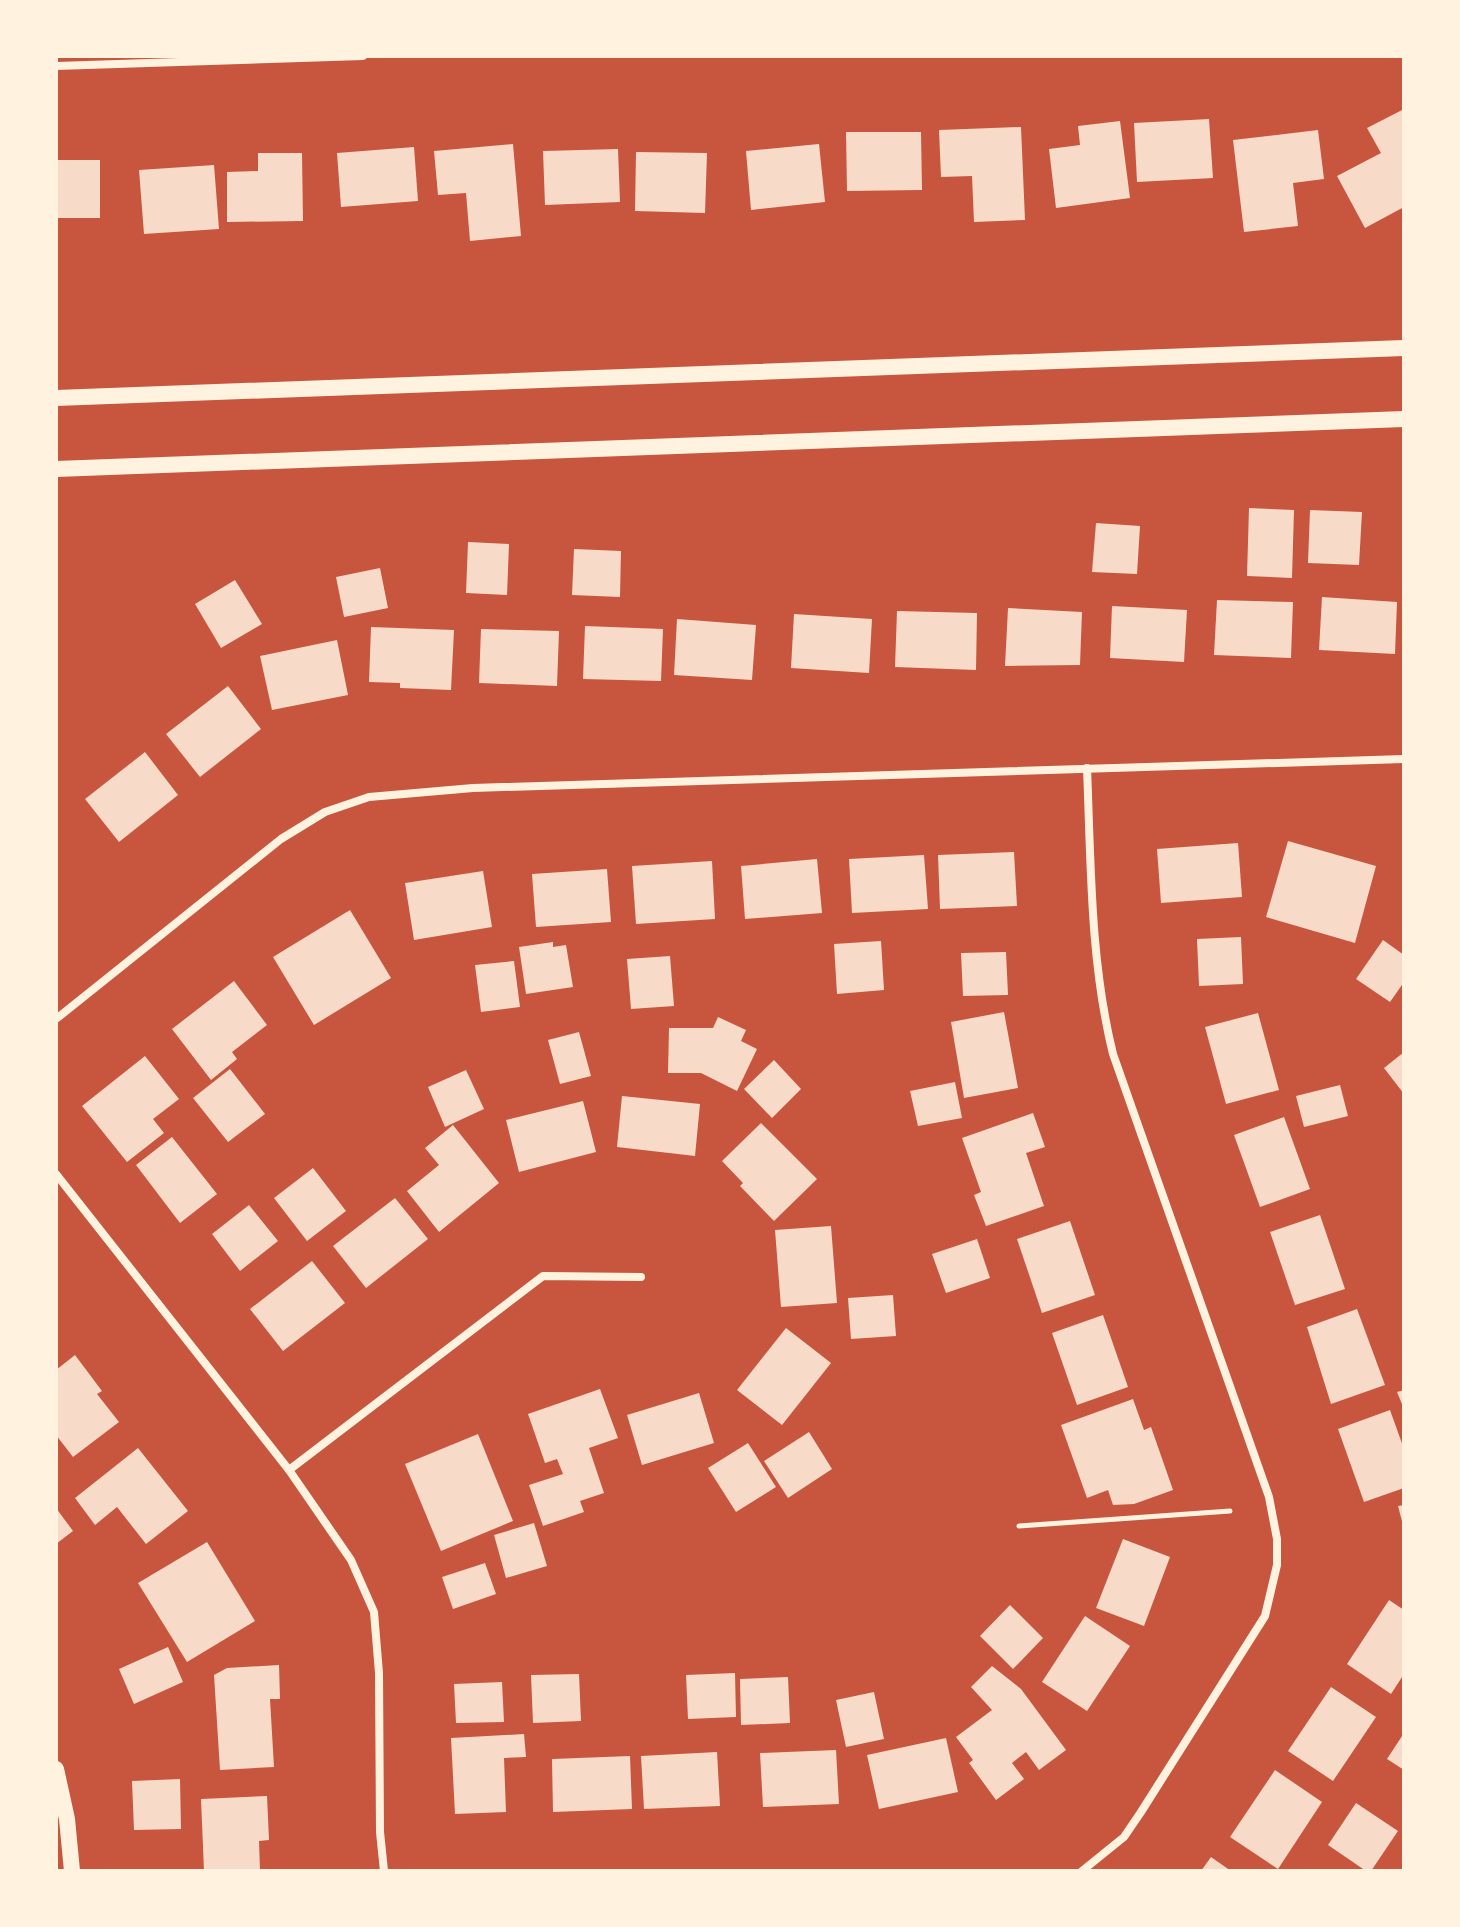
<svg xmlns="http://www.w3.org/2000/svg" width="1460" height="1927" viewBox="0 0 1460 1927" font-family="'Asap Condensed',sans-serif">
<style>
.building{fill:#f7dbc8}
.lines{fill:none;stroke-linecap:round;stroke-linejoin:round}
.path{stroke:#fff3e0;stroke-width:5}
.minor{stroke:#fff3e0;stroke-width:8}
.secondary{stroke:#fff3e0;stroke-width:16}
</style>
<rect width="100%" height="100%" fill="#c8553d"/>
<!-- building -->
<g class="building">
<polygon points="1404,109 1404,207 1365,228 1337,176 1381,153 1367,128"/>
<polygon points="1209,119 1213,178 1137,182 1134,123"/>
<polygon points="1120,121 1130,198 1056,208 1049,149 1080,145 1078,126"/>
<polygon points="1021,127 1025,220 974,222 972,176 941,177 939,130"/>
<polygon points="1318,130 1324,179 1293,183 1298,226 1244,232 1233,140"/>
<polygon points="846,132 921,132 922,190 847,191"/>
<polygon points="513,144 521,236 470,241 466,193 438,195 434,151"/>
<polygon points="819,144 825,202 751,210 746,151"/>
<polygon points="414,147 418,201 341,207 337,153"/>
<polygon points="618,149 620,202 545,205 543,151"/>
<polygon points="636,152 707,153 705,213 635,211"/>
<polygon points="258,153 302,153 303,221 227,222 227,172 258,171"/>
<rect x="56" y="160" width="44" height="58"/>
<polygon points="214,165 219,229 144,234 139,170"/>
<polygon points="1249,508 1294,510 1292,578 1247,576"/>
<polygon points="1310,510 1362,512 1359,565 1308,563"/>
<polygon points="1096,523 1140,526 1137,574 1092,572"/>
<polygon points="468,542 509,544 507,595 466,593"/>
<polygon points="574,549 621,551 620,597 572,595"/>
<polygon points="380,568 388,608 344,617 336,577"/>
<polygon points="235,580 262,624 221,648 195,604"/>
<polygon points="1322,597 1397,602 1395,654 1319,650"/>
<polygon points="1217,600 1293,602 1291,658 1214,655"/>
<polygon points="1112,606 1187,610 1184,662 1110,658"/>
<polygon points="1008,608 1082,612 1080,665 1005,666"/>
<polygon points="897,611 977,613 976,670 895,667"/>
<polygon points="794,614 872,619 869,673 791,668"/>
<polygon points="677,619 756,625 752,680 674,675"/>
<polygon points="585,626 663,629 661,681 583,679"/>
<polygon points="371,627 454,630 451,690 400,688 400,683 369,682"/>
<polygon points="481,629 559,631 557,686 479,683"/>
<polygon points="337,640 348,695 272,710 260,656"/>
<polygon points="228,686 261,729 200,777 166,734"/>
<polygon points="145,752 178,795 119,842 85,799"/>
<polygon points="1288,841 1376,866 1355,943 1266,917"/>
<polygon points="1238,843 1242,897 1161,903 1157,849"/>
<polygon points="1014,852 1017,906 940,909 938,855"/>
<polygon points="924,855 928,909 852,913 849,859"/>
<polygon points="817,859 822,913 745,919 741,866"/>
<polygon points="712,861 715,919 636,924 632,866"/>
<polygon points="607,869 611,922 536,927 532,874"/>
<polygon points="483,871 492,927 414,940 405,883"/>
<polygon points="350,910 391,978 314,1025 273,957"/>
<polygon points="1241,937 1243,984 1199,986 1197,939"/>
<polygon points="1383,940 1404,955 1404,982 1390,1002 1356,979"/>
<polygon points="881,941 884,990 837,994 834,944"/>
<polygon points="553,942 553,947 566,945 573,987 526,994 519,947"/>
<polygon points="1006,952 1008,995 963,996 961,953"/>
<polygon points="670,956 674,1006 631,1009 627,959"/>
<polygon points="514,961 520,1007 481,1012 475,965"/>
<polygon points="234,981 267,1025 232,1052 237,1059 211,1080 172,1029"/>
<polygon points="1004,1012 1018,1088 964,1098 951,1022"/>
<polygon points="1258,1013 1279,1090 1226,1104 1205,1027"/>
<polygon points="718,1017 746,1030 741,1041 757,1049 737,1091 701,1073 668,1073 669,1028 713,1028"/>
<polygon points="579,1032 591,1076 560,1084 548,1040"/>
<polygon points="1404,1052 1404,1094 1384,1068"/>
<polygon points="145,1056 179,1099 153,1119 164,1133 127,1162 82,1106"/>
<polygon points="774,1060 801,1089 772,1118 744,1089"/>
<polygon points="230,1069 265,1114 228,1142 193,1098"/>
<polygon points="466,1070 484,1109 445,1127 428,1087"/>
<polygon points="955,1082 962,1118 918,1126 910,1091"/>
<polygon points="1340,1085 1348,1116 1304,1127 1296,1096"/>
<polygon points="622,1096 700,1104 695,1156 617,1147"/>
<polygon points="583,1101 596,1152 519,1172 506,1120"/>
<polygon points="1033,1113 1045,1147 1026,1153 1044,1206 986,1226 974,1195 981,1192 962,1138"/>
<polygon points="1284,1117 1310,1189 1260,1207 1234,1135"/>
<polygon points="761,1123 817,1179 774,1221 740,1186 743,1183 722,1161"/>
<polygon points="453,1125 499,1183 439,1232 407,1191 439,1165 425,1148"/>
<polygon points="172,1137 217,1194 180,1223 136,1165"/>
<polygon points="313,1168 346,1211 307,1241 274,1198"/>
<polygon points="395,1198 428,1239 366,1288 333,1246"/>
<polygon points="249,1205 278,1241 240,1271 212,1234"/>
<polygon points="1320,1215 1345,1289 1295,1305 1270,1232"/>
<polygon points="1070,1221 1095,1295 1042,1313 1017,1239"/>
<polygon points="831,1226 837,1303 781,1307 775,1230"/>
<polygon points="977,1239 990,1278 946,1293 932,1254"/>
<polygon points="312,1261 345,1303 283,1351 250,1309"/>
<polygon points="893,1295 896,1336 851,1339 848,1298"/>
<polygon points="1357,1309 1385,1385 1331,1404 1307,1327"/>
<polygon points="1103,1315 1128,1387 1077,1405 1052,1333"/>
<polygon points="786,1328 831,1363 782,1425 737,1390"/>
<polygon points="75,1355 102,1391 97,1394 119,1422 73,1457 56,1435 56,1370"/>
<polygon points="600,1389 618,1438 589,1448 604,1493 580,1501 584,1512 543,1526 529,1485 563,1474 557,1459 545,1463 528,1414"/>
<polygon points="1404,1390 1404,1409 1397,1392"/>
<polygon points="699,1393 714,1443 642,1465 627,1415"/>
<polygon points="1133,1399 1144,1430 1151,1427 1173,1490 1134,1504 1113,1505 1108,1490 1087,1498 1061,1425"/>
<polygon points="1390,1410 1404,1449 1404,1488 1364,1502 1338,1429"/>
<polygon points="809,1432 832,1469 788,1498 764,1461"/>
<polygon points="478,1434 513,1521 441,1551 405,1464"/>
<polygon points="748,1443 776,1487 736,1512 708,1468"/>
<polygon points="138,1448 188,1511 146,1544 117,1507 95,1525 75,1498"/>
<polygon points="1404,1505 1404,1525 1403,1525 1398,1506"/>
<polygon points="56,1508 73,1531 56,1544"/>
<polygon points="534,1523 547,1566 506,1578 494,1535"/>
<polygon points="1123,1539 1170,1557 1144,1626 1096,1608"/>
<polygon points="207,1542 255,1621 187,1662 138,1583"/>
<polygon points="485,1563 496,1594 453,1609 442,1577"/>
<polygon points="1389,1600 1404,1610 1404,1674 1391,1694 1347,1664"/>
<polygon points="1010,1605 1043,1638 1013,1669 980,1636"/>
<polygon points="1085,1616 1130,1646 1087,1711 1042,1682"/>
<polygon points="168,1647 183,1682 134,1704 119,1669"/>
<polygon points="279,1665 280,1699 270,1699 274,1767 220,1770 214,1675 227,1668"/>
<polygon points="992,1666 1021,1689 1066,1750 1039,1770 1026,1752 1012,1763 1024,1779 996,1800 969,1763 973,1760 956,1737 992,1710 971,1687"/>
<polygon points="735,1673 736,1717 688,1719 686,1675"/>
<polygon points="579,1674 581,1721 533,1723 531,1675"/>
<polygon points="788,1677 790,1723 741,1725 740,1679"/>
<polygon points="502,1682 504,1722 456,1723 454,1684"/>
<polygon points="1331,1687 1376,1717 1333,1781 1288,1751"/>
<polygon points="874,1692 884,1739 846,1747 836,1700"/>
<polygon points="1404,1733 1404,1770 1387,1759"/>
<polygon points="524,1734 526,1757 504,1758 506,1812 455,1814 451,1738"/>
<polygon points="946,1738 958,1792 879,1809 867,1755"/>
<polygon points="836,1750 839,1804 763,1807 760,1753"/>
<polygon points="717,1752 720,1806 644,1809 641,1756"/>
<polygon points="630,1756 632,1809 553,1812 552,1759"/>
<polygon points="1275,1770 1322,1802 1278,1869 1230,1837"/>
<polygon points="180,1779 181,1829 134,1830 132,1781"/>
<polygon points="267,1796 269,1840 259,1841 260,1871 204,1871 201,1799"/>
<polygon points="1356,1803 1398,1831 1371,1871 1366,1871 1328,1845"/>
<polygon points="1211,1857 1231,1871 1201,1871"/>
</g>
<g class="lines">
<!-- path -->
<polyline class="path" points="1019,1526 1230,1511"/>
<!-- minor -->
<g class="minor">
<polyline points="56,66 363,56"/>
<polyline points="56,1019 281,839 325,812 369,797 473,788 1404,759"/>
<polyline points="56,1174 289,1470 351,1560 374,1612 379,1673 380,1832 384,1871"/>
<polyline points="289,1470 543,1276 641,1277"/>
<path d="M1082,1871L1124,1837L1141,1812L1265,1616L1277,1565V1539L1269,1497L1113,1054C1090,961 1091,864 1087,768"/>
</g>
<!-- secondary -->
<g class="secondary">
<polyline points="56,398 1404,348"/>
<polyline points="56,469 1404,419"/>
<polyline points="56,1769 67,1819 72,1871"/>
</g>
</g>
<!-- border -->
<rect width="1460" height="1927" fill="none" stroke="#fff3e0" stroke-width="116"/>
</svg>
